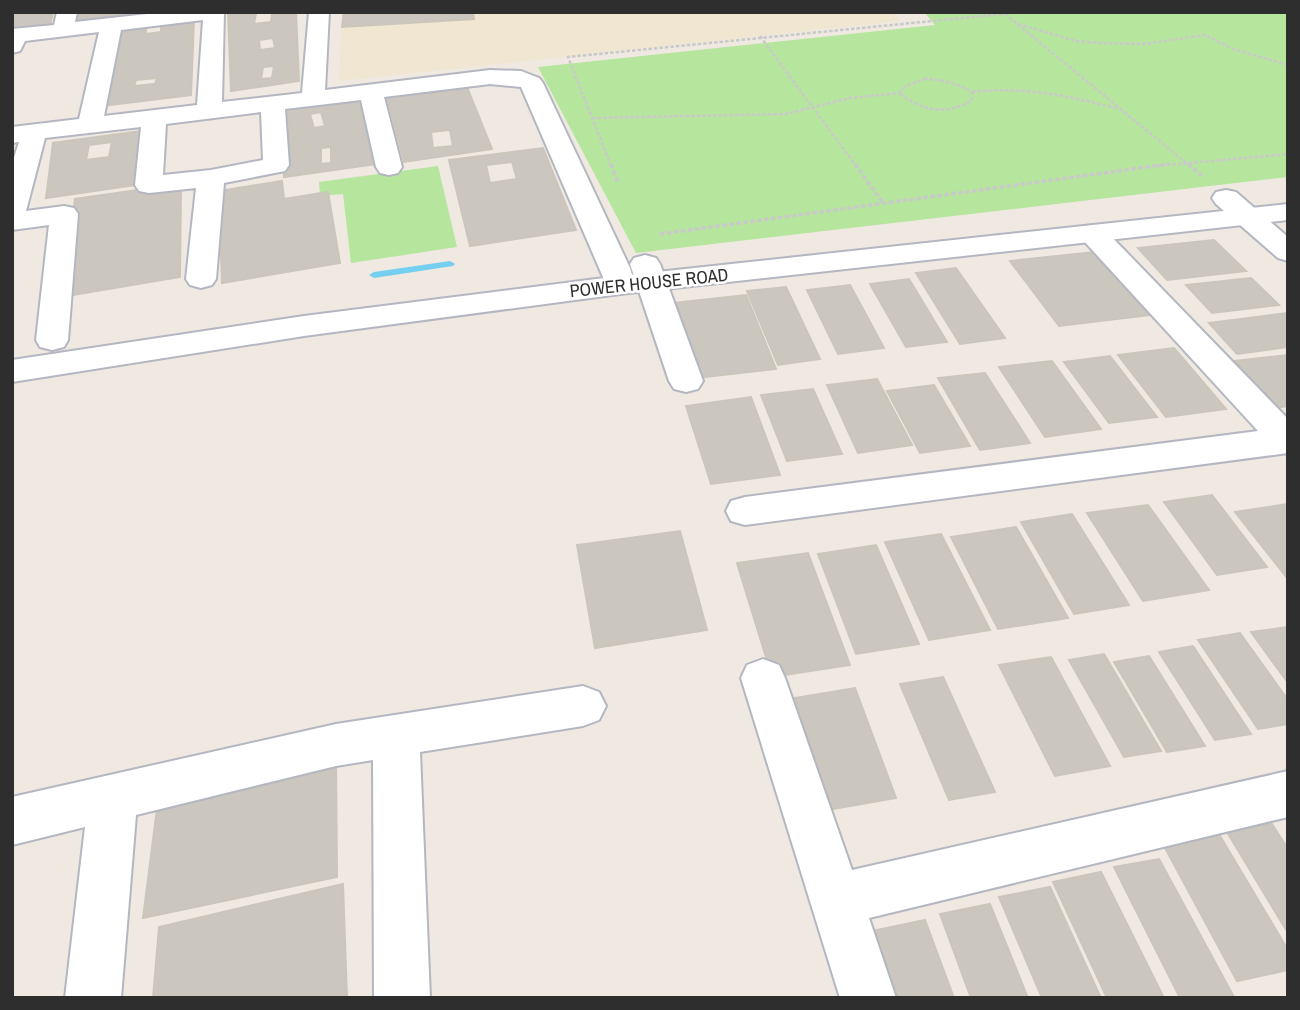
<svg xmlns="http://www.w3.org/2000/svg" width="1300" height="1010" viewBox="0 0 1300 1010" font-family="'Archivo Narrow',sans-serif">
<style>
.education{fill:#f0e6d1}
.green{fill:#b6e59e}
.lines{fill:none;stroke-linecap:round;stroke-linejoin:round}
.stream{fill:#75cff0;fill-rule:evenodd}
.building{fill:#cbc7bf;stroke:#cbc5ba;stroke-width:2;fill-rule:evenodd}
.street-casing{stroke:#b4b7c1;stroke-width:4}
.secondary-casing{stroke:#b4b7c1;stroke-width:4}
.path-far1{stroke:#c9c9c9;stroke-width:2.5;stroke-dasharray:3.5 2;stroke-linecap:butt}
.path{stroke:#c9c9c9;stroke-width:3.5;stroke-dasharray:4.5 2.5;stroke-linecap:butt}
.street{fill:#fff;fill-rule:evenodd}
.secondary{fill:#fff;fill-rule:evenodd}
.labels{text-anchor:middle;stroke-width:5;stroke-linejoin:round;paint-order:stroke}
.far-street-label{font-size:18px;fill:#2e2e2e;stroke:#fff}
</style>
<rect width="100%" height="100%" fill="#efe9e1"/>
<!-- education -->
<polygon class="education" points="342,12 894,12 901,21 339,81"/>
<!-- green -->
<g class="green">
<polygon points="933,12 1288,12 1288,177 636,253 538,67 935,25 925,13"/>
<polygon points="438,166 457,247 351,263 343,194 320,196 319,182"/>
</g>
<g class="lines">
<!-- stream -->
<polygon class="stream" points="450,261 455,264 453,266 374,278 369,275 374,272"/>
</g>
<!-- building -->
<g class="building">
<polygon points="12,12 53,12 50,25 12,29"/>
<polygon points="77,12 152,12 151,15 74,24"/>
<path d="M271,12L256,13L254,24L271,22L272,12H296L299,81L231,91L228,13ZM273,38L275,48L260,50L259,40ZM274,66L272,78L261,79L263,67Z"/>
<polygon points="344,12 473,12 474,19 342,27"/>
<path d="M194,20L191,95L101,106L120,27ZM161,24V32L146,34V26ZM157,78L155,84L134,86L136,80Z"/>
<path d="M467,87L492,149L404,162L387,97ZM450,130L453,146L433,148L431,132Z"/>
<path d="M363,99L377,164L284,177L278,110ZM321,112L325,126L314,128L310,114ZM331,147V163L321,164V148Z"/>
<path d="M142,131L143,184L46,198L53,143ZM112,142L109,157L86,160L89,145Z"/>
<path d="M543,148L576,230L470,246L449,160ZM512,162L517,179L490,183L486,165Z"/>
<polygon points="282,181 284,199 328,192 340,263 222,283 219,191"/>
<polygon points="181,184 180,277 61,297 75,199"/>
<polygon points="1214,240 1246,271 1167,280 1138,248"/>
<polygon points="1095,252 1150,315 1059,326 1010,261"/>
<polygon points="956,268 1005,338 960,344 916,273"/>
<polygon points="1251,278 1279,305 1212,313 1186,285"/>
<polygon points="909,279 947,342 906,347 870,284"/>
<polygon points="850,285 884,348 838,354 807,290"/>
<polygon points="786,287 820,359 778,365 747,291"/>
<polygon points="746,295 776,369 697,378 672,303"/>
<polygon points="1288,313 1288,347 1237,354 1209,323"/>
<polygon points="1174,348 1226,409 1166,417 1118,355"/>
<polygon points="1288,355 1288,406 1276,408 1234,361"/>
<polygon points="1110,356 1157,417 1109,423 1064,362"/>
<polygon points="1052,361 1101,429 1045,437 999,367"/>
<polygon points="985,373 1030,443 980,450 938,378"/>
<polygon points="877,379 912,445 858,453 827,385"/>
<polygon points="934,385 970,446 920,453 887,391"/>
<polygon points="813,389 842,454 787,461 761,395"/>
<polygon points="751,397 780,475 711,484 686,406"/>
<polygon points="1212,495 1267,567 1217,575 1164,502"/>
<polygon points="1288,504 1288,579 1235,512"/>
<polygon points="1148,505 1209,590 1143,601 1087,513"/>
<polygon points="1072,514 1129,605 1074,614 1021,522"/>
<polygon points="1016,527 1068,618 998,629 951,537"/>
<polygon points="680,531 707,630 595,648 577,545"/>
<polygon points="941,534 990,630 929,640 885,542"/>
<polygon points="876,545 919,644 856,654 818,554"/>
<polygon points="808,553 850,665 772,677 737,563"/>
<polygon points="1288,627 1288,683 1251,632"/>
<polygon points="1240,633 1288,700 1288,724 1258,729 1198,640"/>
<polygon points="1193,646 1251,734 1215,740 1159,652"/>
<polygon points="1104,654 1161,751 1124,757 1069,660"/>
<polygon points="1149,656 1205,746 1167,752 1114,662"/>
<polygon points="1051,657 1110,766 1055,776 999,665"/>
<polygon points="943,677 995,792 949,800 900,684"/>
<polygon points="855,688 896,798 832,809 795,698"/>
<polygon points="336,758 337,877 143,918 159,793"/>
<polygon points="1272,824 1288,849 1288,933 1227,832"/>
<polygon points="1220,836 1288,950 1288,970 1237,981 1164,846"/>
<polygon points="1159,859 1234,997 1180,998 1114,867"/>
<polygon points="1101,872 1164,998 1107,998 1053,882"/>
<polygon points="343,884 347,998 153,998 159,927"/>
<polygon points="1050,887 1101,998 1042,998 999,897"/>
<polygon points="990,904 1028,998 971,998 940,914"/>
<polygon points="925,920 954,998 884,998 863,933"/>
</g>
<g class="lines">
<!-- street casing -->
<g class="street-casing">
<g id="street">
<path d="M57,12H77L75,22L165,12H224L222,102L302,93L309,12H329L325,90L490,70L521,71L539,78L543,83L630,268L635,285L631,291L620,294L609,291L521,87L490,84L384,97L402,167L398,173L389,175L380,173L376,167L361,100L285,109L289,165L285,171L224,183L216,279L212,285L201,288L190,285L186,279L196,188L149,193L139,191L135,185L141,127L45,138L26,211L64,206L74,208L78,214L68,340L64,347L52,350L40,347L36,340L49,225L12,230V164L19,142L12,143V127L79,119L99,32L25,41L20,51L12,53V29L54,25ZM203,20L197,105L104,116L121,30ZM261,112L263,160L211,170L163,175L166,124Z"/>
<polygon points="1226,190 1236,192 1288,237 1288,261 1278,258 1216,204 1212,198 1216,192"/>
<polygon points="1093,225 1103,228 1288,419 1288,453 745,525 731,521 726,511 731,501 745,497 1258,431 1083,240 1079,234 1083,228"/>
<polygon points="645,255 656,258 660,264 703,381 698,389 686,392 674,389 669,381 630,264 634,258"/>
<polygon points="763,659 779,665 785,678 852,870 1288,771 1288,817 869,918 896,998 840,998 741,678 747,665"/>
<polygon points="583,686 599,692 606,706 599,720 583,726 420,752 430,998 374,998 373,760 336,766 136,815 121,998 65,998 85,827 12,845 12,797 336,724"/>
</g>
</g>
<!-- secondary casing -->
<g class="secondary-casing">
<polygon id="secondary" points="1288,204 1288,220 620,294 304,336 12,382 12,360 304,316 620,276"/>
</g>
<!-- path-far1 -->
<g class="path-far1">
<polyline points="1005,14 1190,166"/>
<polyline points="1018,24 1076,41 1099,43 1144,44 1205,35 1233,49 1288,65"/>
<polyline points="760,36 856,166"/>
<path d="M924,79C941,79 956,83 972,92V100C947,116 922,111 899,93L906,86Z"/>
<path d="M972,92C1023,86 1070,96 1119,109"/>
<polyline points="592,118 786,114 850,98 899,93"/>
<polyline points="611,166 568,57 1023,12"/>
<polyline points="1156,166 1288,154"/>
</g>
<!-- path -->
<g class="path">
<polyline points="611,164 618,183"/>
<polyline points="855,164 883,203"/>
<polyline points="1188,164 1202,176"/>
<polyline points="660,234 1169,164"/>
</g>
<!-- street -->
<use href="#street" class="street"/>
<!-- secondary -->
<use href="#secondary" class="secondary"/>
</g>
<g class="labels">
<!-- far-street labels -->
<g class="far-street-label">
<text transform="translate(649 283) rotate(-6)" y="6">POWER HOUSE ROAD</text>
</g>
</g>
<!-- border -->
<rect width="1300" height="1010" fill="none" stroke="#2e2e2e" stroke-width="28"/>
</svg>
